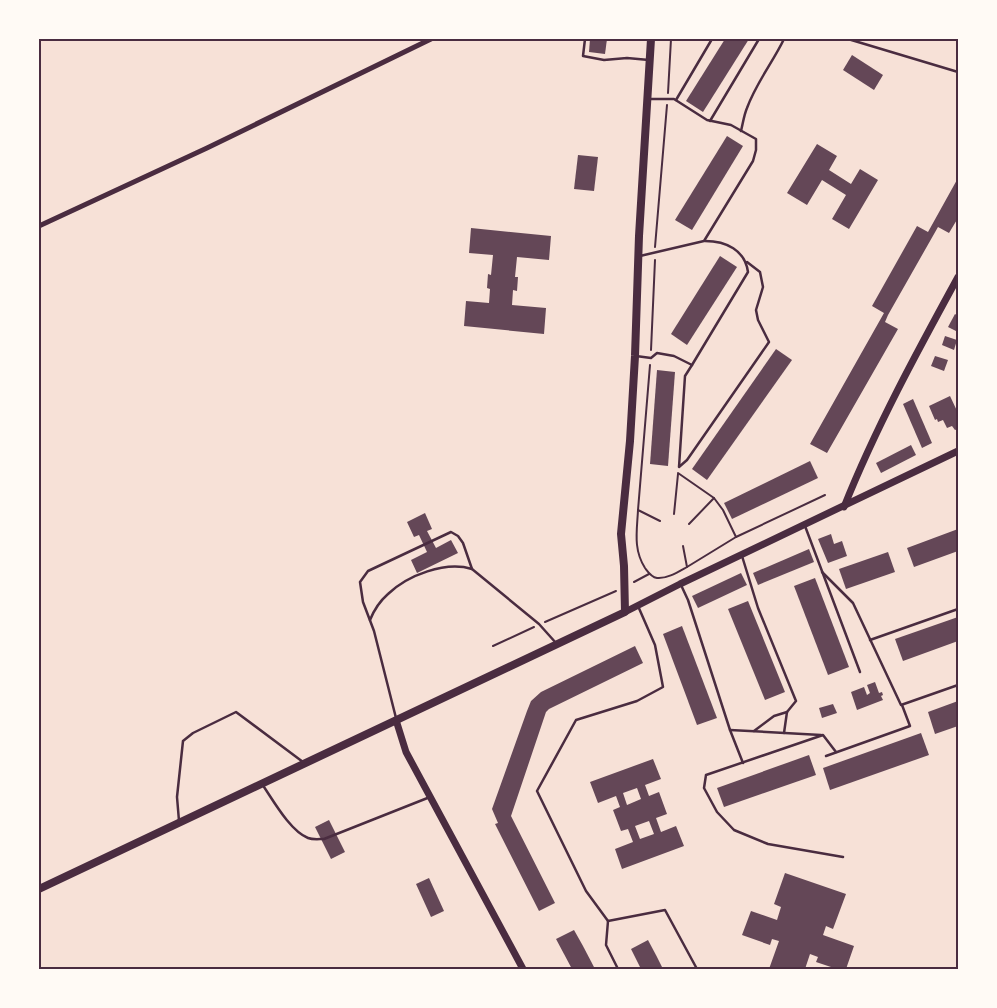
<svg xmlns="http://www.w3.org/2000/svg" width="997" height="1008" viewBox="0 0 997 1008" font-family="Helvetica,sans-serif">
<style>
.building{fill:#644757;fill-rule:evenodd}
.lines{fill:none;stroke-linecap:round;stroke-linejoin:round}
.path{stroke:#4a2c40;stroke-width:2}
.service{stroke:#4a2c40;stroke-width:2.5}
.minor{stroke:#4a2c40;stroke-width:5}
.tertiary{stroke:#4a2c40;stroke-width:7}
.secondary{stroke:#4a2c40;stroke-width:8}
.neatline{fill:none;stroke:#4a2c40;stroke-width:2}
</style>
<rect width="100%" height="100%" fill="#f7e1d7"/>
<!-- building -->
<g class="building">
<polygon points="590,39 607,39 605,54 589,52"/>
<polygon points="725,39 749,39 703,112 686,101"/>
<polygon points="852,55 883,75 874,90 843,70"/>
<polygon points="727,136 743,146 692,230 675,220"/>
<polygon points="817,144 837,156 829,170 851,184 860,169 878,180 849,229 832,219 846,195 822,180 807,205 787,193"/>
<polygon points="578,155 598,157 594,191 574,189"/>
<polygon points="958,178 958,218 949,233 938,227 888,315 885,322 898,329 827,453 810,444 884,313 872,306 917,226 928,232"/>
<polygon points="471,228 551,236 549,260 517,257 515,277 518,277 517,291 513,290 512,305 546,308 544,334 464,326 466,301 489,303 490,289 487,288 488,274 491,275 493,255 469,253"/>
<polygon points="720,256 737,267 687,345 671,334"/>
<polygon points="955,314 958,316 958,332 948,327"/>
<polygon points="945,336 957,340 954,350 942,345"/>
<polygon points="776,349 792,360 707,480 692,469"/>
<polygon points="935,356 948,360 944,371 931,366"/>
<polygon points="657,370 675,372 668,466 650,464"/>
<polygon points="950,396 958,413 958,429 955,430 952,426 947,428 943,420 938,422 937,419 935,420 929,406"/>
<polygon points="913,399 932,443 922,448 903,404"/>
<polygon points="911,445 916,455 881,473 876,463"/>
<polygon points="810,461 818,478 732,519 724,503"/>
<polygon points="425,513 432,529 427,531 436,548 451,540 458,553 417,573 411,560 427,552 419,535 414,537 407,522"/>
<polygon points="958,529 958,551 914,567 907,548"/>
<polygon points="831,534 834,544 842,541 847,556 828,563 818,539"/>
<polygon points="809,549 814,562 758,585 753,573"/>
<polygon points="888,552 895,572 846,589 839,569"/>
<polygon points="741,573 747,585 698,608 692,596"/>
<polygon points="815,578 849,667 828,675 794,586"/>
<polygon points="748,601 785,692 765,700 728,609"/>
<polygon points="958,617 958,641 903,661 895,639"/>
<polygon points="682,626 717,718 697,725 663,634"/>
<polygon points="635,646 643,663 549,709 546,712 511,816 555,903 539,911 495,824 498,823 492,809 527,711 531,701 541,692"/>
<polygon points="875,682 879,693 882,692 883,695 881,696 883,700 857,710 851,692 864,687 867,695 870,693 867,685"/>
<polygon points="958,701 958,726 935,734 928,712"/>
<polygon points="833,704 837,713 822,718 819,708"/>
<polygon points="921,733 929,755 830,790 823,768"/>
<polygon points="809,755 816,775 724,807 717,788"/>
<path d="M653,759L661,779L645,785L649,796L659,792L667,814L656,818L661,832L676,826L684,846L622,869L615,849L633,842L628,829L621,831L613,810L620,807L616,796L598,803L590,782ZM637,788L641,799L627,805L623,793ZM649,821L654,834L640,839L635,826Z"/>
<polygon points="329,820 345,852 331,859 315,827"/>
<polygon points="785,873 846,894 833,929 826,926 823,935 854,946 846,969 837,969 816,962 818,957 810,954 805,969 769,969 779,941 772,939 770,945 742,935 751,911 777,920 781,907 774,904"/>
<polygon points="429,878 444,911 431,917 416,884"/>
<polygon points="574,930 583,946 595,969 572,969 556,939"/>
<polygon points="648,940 657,957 663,969 641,969 631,949"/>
</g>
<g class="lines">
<!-- path -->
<g class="path">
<polyline points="668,93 671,39"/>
<polyline points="655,247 667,105"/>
<polyline points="651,350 655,260"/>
<polyline points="650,365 638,510 660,521"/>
<polyline points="678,473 714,498 689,524"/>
<polyline points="714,498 723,510 736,537"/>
<path d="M638,510C637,531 633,549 645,568C648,572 651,577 657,578C667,579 678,572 687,567L683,546"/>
<polyline points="674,514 678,474"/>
<polyline points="687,567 736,537 825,495"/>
<polyline points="634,582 649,574"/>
<polyline points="545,622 616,591"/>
<polyline points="493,646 534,627"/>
</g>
<!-- service -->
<g class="service">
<polyline points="585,39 583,56 604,60 627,58 649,60"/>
<polyline points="848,39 958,72"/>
<polyline points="676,100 712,39"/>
<polyline points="710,121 759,39"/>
<path d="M741,131C743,123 744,115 747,108C756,83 773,62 784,39"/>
<polyline points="640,256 704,241 753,161 756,150 756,139 731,125 707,120 674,99 649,99"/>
<polyline points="636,356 651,358 657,353 674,356 692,365 685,376 679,467 687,460 769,342 758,320 756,310 763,287 760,272 747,262"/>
<path d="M692,365L748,272C745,250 726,241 705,241"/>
<polyline points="805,526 860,672"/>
<polyline points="742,556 758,608 796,701 787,712 784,733"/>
<polyline points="822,572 853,603 901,705 958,685"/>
<polyline points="681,585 688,600 730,730 743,763"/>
<polyline points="638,606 655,645 663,687 637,701 576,720 537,791 586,891 608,921 665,910 697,969"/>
<path d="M370,620C374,610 380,601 388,594C408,575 445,561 472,569"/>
<polyline points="870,640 958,609"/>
<polyline points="396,718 374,631 363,602 360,582 368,571 451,532 458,536 463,543 472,569 539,624 556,643"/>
<polyline points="730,730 821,735"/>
<polyline points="754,731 774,716 787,712"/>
<polyline points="836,752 823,735 706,775 704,788 717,812 734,830 768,844 843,857"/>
<polyline points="826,756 910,726 902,705"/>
<path d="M262,784C273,800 290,831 308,838C313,840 319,839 324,839L430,797"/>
<polyline points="179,821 177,797 183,741 193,733 236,712 303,762"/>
<polyline points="608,921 606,945 618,969"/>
</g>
<!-- minor -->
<polyline class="minor" points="39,226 207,148 431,39"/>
<!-- tertiary -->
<g class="tertiary">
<path d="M844,507C876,427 917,352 958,277"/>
<polyline points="625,612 680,584 958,451"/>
<polyline points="396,720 406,752 523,969"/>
</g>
<!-- secondary -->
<polyline class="secondary" points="39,889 625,612 624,566 621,534 630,441 635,356 639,236 651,39"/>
</g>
<!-- border -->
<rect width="997" height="1008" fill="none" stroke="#fffaf5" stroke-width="80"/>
<rect x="40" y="40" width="917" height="928" class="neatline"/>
</svg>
